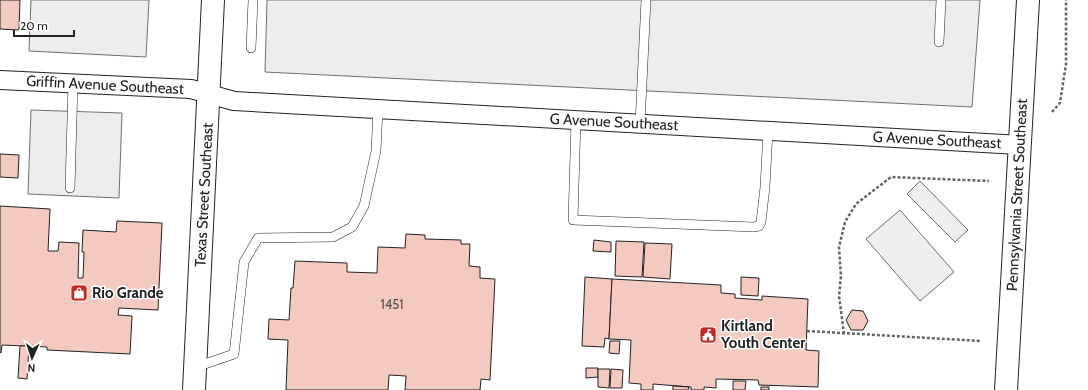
<svg xmlns="http://www.w3.org/2000/svg" width="1088" height="390" viewBox="0 0 1088 390" font-family="Cabin,sans-serif">
<style>
.green{fill:#eee;stroke:#6f6f6f}
.parking{fill:#ededed;stroke:#6f6f6f}
.building{fill:#f3c9c0;stroke:#222}
.lines{fill:none;stroke-linecap:round;stroke-linejoin:round}
.lane-casing{stroke:#222;stroke-width:10}
.street-casing{stroke:#222;stroke-width:20}
.secondary-casing{stroke:#222;stroke-width:24}
.path{stroke:#646464;stroke-width:2.5;stroke-dasharray:3 2;stroke-linecap:butt}
.lane{stroke:#fff;stroke-width:9}
.street{stroke:#fff;stroke-width:18}
.secondary{stroke:#fff;stroke-width:22}
.labels{text-anchor:middle;stroke-width:3;stroke-linejoin:round;paint-order:stroke}
.number-label{font-size:13px;fill:#564c4a}
.street-label{font-size:15px;fill:#222;stroke:#fff}
.poi-label{font-size:15px;font-weight:bold;fill:#222;stroke:#fff;text-anchor:start}
</style>
<rect width="100%" height="100%" fill="#fff"/>
<!-- green -->
<g class="green">
<polygon points="920,181 968,230 955,242 907,194"/>
<polygon points="900,210 954,272 920,301 866,239"/>
</g>
<!-- parking -->
<g class="parking">
<polygon points="31,0 149,0 146,57 29,51"/>
<polygon points="267,0 980,0 972,107 265,72"/>
<polygon points="31,110 122,113 119,198 28,194"/>
</g>
<!-- building -->
<g class="building">
<polygon points="0,0 20,0 19,30 0,29"/>
<polygon points="0,154 19,155 18,178 0,177"/>
<polygon points="0,206 50,209 48,251 58,251 59,242 79,243 78,278 83,278 84,252 82,252 83,230 116,232 117,221 162,223 158,310 119,308 118,315 132,316 130,354 47,350 47,347 2,345 1,353 0,352"/>
<polygon points="406,234 425,235 425,239 461,240 461,244 470,244 469,266 480,267 480,278 495,279 490,380 481,379 480,390 405,390 406,376 389,375 388,390 286,390 288,340 268,339 269,319 289,320 291,288 293,288 295,261 347,263 347,272 377,273 378,247 405,248"/>
<polygon points="594,240 611,242 611,252 593,251"/>
<polygon points="616,241 644,242 642,277 615,276"/>
<polygon points="645,243 672,244 670,279 643,277"/>
<polygon points="585,277 612,279 609,339 605,338 604,347 582,346"/>
<polygon points="741,277 759,278 758,296 741,295"/>
<polygon points="612,279 721,285 721,293 735,294 735,298 762,300 762,296 808,299 806,350 819,351 818,387 759,385 758,380 716,379 716,388 704,387 704,390 691,390 691,387 653,384 653,390 641,390 641,384 629,383 631,340 609,339"/>
<polygon points="852,310 863,311 868,321 863,330 851,330 846,320"/>
<polygon points="610,341 620,341 619,354 609,353"/>
<polygon points="20,346 29,346 27,379 18,378"/>
<polygon points="586,368 598,368 598,377 586,378"/>
<polygon points="598,369 610,369 609,388 598,387"/>
<polygon points="611,369 623,370 622,388 610,388"/>
<polygon points="733,381 746,381 745,390 733,390"/>
<polygon points="673,386 689,387 688,390 673,390"/>
<rect x="761" y="387" width="8" height="3"/>
</g>
<g class="lines">
<!-- lane casing -->
<g class="lane-casing">
<g id="lane">
<polyline points="939,42 941,0"/>
<polyline points="251,48 253,0"/>
<polyline points="576,120 573,220 754,227 759,226 761,222 765,187 768,131"/>
<polyline points="640,124 646,0"/>
<polyline points="70,188 73,83"/>
<polyline points="196,367 234,354 244,262 258,238 333,237 352,227 364,206 376,151 378,109"/>
</g>
</g>
<!-- street casing -->
<g class="street-casing">
<polyline id="street" points="0,80 191,89 234,101 1020,145"/>
</g>
<!-- secondary casing -->
<g class="secondary-casing">
<g id="secondary">
<polyline points="194,390 213,0"/>
<polyline points="1006,390 1028,0"/>
</g>
</g>
<!-- path -->
<g class="path">
<polyline points="1052,112 1060,103 1066,64 1066,0"/>
<polyline points="807,331 981,341"/>
<polyline points="844,334 839,296 841,276 839,247 845,222 856,204 891,177 989,181"/>
</g>
<!-- lane -->
<use href="#lane" class="lane"/>
<!-- street -->
<use href="#street" class="street"/>
<!-- secondary -->
<use href="#secondary" class="secondary"/>
</g>
<!-- icons -->
<defs>
<g id="shop-square" transform="scale(0.9)"><rect x="-9" y="-9" width="18" height="18" rx="4" fill="#c62828" stroke="#fff"/><path d="M-5-2.5h2.3a2.7 3.5 0 0 1 5.4 0H5L5.5 6h-11ZM-1.5-2.5h3a1.5 2.3 0 0 0-3 0Z" fill="#fff"/></g>
<g id="civic-square" transform="scale(0.9)"><rect x="-9" y="-9" width="18" height="18" rx="4" fill="#c62828" stroke="#fff"/><path d="M-.6-6.5H3V-4.5H.6V-3L4-1V1h2V6H-6V1h2V-1L-.6-3ZM-1.2 2.5V6h2.4V2.5Z" fill="#fff"/></g>
</defs>
<g fill-rule="evenodd">
<use href="#shop-square" x="79" y="293"/>
<use href="#civic-square" x="708" y="335"/>
</g>
<g class="labels">
<!-- number labels -->
<g class="number-label">
<text x="392" y="309">1451</text>
</g>
<!-- street labels -->
<g class="street-label">
<text transform="translate(105 85) rotate(3)" y="5">Griffin Avenue Southeast</text>
<text transform="translate(614 122) rotate(3)" y="5">G Avenue Southeast</text>
<text transform="translate(937 140) rotate(3)" y="5">G Avenue Southeast</text>
<text transform="translate(204 195) rotate(-87)" y="5">Texas Street Southeast</text>
<text transform="translate(1017 195) rotate(-87)" y="5">Pennsylvania Street Southeast</text>
</g>
<!-- poi labels -->
<g class="poi-label">
<text x="92" y="298">Rio Grande</text>
<text x="721" y="331">Kirtland<tspan x="721" dy="17">Youth Center</tspan></text>
</g>
</g>
<!-- north arrow -->
<g transform="translate(32 358) rotate(183)" stroke="#ffffff" stroke-width="3" paint-order="stroke">
<path d="M0-3L7 15L0 10L-7 15Z" fill="#222222"/>
<text y="-6" font-size="11" font-weight="bold" text-anchor="middle" fill="#222222">N</text>
</g>
<!-- scale -->
<path d="M14 30v6h60v-6" fill="none" stroke="#222222" stroke-width="2"/>
<text x="20" y="30" font-size="12" fill="#222222" stroke="#ffffff" stroke-width="3" paint-order="stroke">20 m</text>
</svg>
